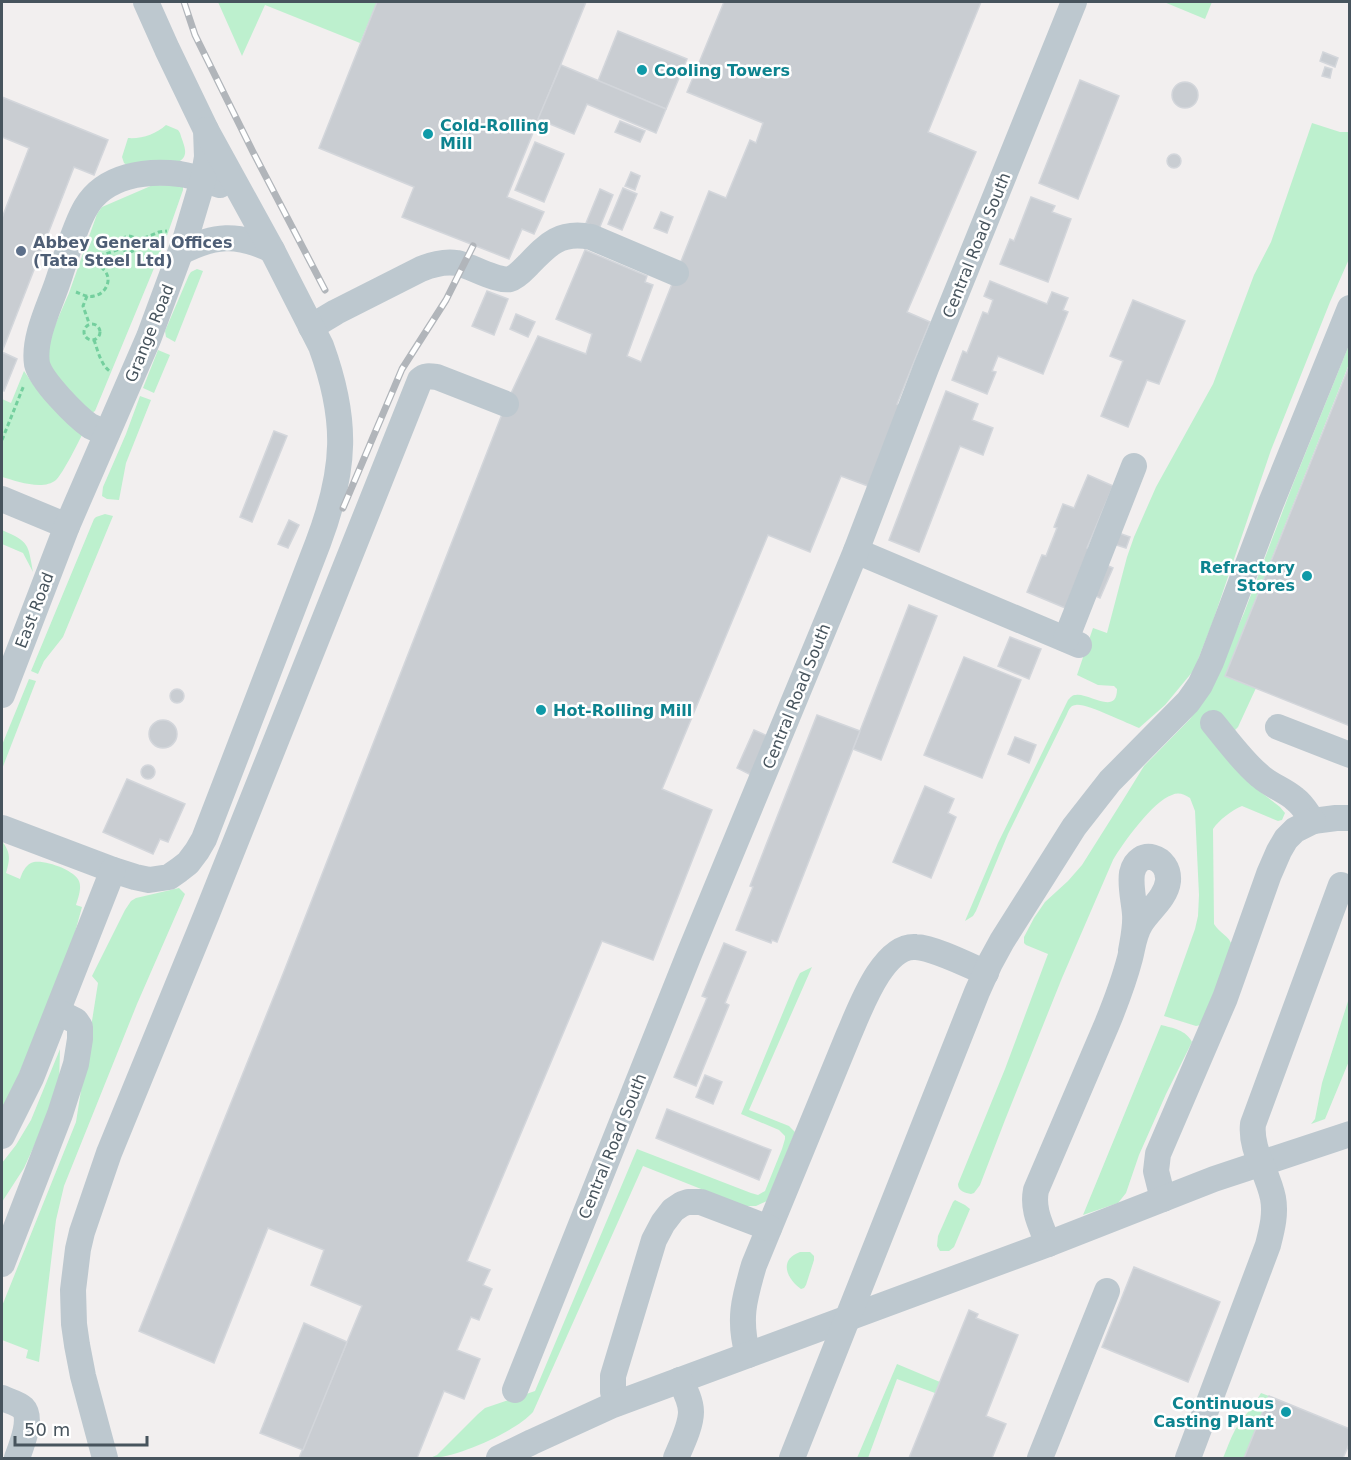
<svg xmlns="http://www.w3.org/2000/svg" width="1351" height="1460" viewBox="0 0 1351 1460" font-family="'DejaVu Sans',sans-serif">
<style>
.green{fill:#bdf0ce}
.building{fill:#c9cdd2;stroke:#d3d6db;stroke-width:1.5}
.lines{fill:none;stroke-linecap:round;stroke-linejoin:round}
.path{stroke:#74cf9e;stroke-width:3;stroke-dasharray:4.5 3;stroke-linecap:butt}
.minor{stroke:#bdc8cf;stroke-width:26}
.rail-casing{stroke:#b1b5ba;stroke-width:7}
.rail{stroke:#fff;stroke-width:4.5;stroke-dasharray:14;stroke-linecap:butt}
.culture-dot{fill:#0f9aa8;stroke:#fff;stroke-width:2}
.service-dot{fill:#5c6f8a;stroke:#fff;stroke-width:2}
.labels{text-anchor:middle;stroke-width:5;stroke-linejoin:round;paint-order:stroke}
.culture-label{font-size:16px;font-weight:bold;fill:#0d838f;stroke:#fff;text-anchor:start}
.service-label{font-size:16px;font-weight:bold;fill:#4e5e75;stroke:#fff;text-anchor:start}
.street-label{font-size:16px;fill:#47545d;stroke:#fff}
</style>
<rect width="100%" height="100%" fill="#f2efef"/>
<!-- green -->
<g class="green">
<polygon points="218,2 377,2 360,43 265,5 242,56"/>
<polygon points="1164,2 1212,2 1205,19"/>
<path d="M1312,123L1340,132H1349V259L1330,302L1271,450L1213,621L1194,670L1165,705L1139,728C1128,724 1086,703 1076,705C1071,705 1069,709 1067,714L1008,834L976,911L973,916L965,921L998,843L1068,700C1071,697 1072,695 1076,695C1089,693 1117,716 1117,689L1114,686L1098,685L1077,675L1093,628L1107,633L1127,557L1134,537L1156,487L1213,384L1254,275L1271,242Z"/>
<path d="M166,125L178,130L180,133C183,144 191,156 178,162L127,165L124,163L122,157L128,138C142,139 156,134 166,125Z"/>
<polygon points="153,185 183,186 183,190 164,244 95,411 90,414 58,384 45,356 49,339 69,293 97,214 102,207"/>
<polygon points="197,269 203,271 175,342 166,337 165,331 189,275 191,272"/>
<path d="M1349,345V364L1225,676L1256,688L1238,727L1233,732L1258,790L1280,807L1285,813L1282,820L1278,821L1242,806C1232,810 1219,820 1213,829L1214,924C1219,933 1230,936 1232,946L1201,1025L1196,1026L1164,1016L1195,929L1198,916L1199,895L1195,811L1190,798C1184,794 1178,792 1172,795C1153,801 1123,843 1113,860L1062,978L1005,1120L980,1185L974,1193L971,1194C965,1193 958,1191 958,1184L1005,1069L1048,954L1026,945L1024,943V937L1034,918L1045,902L1068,881L1082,865L1123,800L1144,766L1190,719L1199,707L1222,663L1244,613L1293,484Z"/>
<polygon points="158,350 170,355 154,393 143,388"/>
<path d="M24,371L35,387L82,435C77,445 63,473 56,480C43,491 16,481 2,477V399L11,403Z"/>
<polygon points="140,396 151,400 126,463 119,500 107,499 102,496 103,487 126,434"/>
<polygon points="105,514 113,516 63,637 44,661 38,674 31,671 94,519 96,517"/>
<path d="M2,530C29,542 28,543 33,572L23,553L2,544Z"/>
<polygon points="29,679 36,681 2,769 2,745"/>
<path d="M2,841C11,853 10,859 6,873L20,879C22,873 25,866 31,863C41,858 75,870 79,881C82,888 78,898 76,905L82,907L74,936L41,1022L2,1114Z"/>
<polygon points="179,888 185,894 137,1004 64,1186 56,1220 39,1362 26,1358 28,1350 2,1340 2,1306 76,1122 98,983 92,976 125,910 131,901 136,898"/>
<path d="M812,967L749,1110L789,1126L795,1132L767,1201L756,1206H744L643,1166L533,1412C515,1432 457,1458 430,1458L437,1455L478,1414L485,1408L535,1391L637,1149L751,1193L758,1195L765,1191L782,1149L785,1139V1136L779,1130L741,1114L796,981L800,973Z"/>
<polygon points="1349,998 1349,1061 1325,1119 1311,1124 1315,1119 1322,1083"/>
<path d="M1161,1025C1173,1028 1186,1030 1192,1042L1166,1094L1139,1155L1126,1193L1118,1203L1083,1215Z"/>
<polygon points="60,1049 59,1084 50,1111 24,1168 2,1202 2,1163 16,1145 31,1120"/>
<polygon points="955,1200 965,1205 970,1209 954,1247 949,1251 940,1251 937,1246 938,1236 953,1202"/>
<path d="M800,1252H810L814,1256V1260L806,1285L804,1288L801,1289C787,1279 778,1260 800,1252Z"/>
<polygon points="897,1364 940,1382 935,1393 897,1379 868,1458 857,1458"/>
<path d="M1261,1393L1269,1396L1244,1458H1223C1227,1449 1230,1439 1235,1430C1243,1417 1253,1407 1261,1393Z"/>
</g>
<!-- building -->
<g class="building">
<polygon points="377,2 586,2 507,197 544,212 534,234 522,229 509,259 402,217 414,187 319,148"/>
<polygon points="724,2 981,2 928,132 976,152 907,312 930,322 897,404 902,406 868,486 841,476 810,552 768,535 662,789 712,810 653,960 602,941 467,1261 490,1270 483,1285 492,1289 479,1320 471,1317 457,1350 480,1359 464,1399 444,1391 417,1458 299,1458 362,1306 311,1285 324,1250 268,1228 214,1363 139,1331 283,974 506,404 538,336 586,354 592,334 556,319 585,250 647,276 645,282 653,285 627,356 641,362 709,191 726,198 750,140 756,143 763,123 687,92"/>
<polygon points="618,31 687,59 666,109 598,81"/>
<polygon points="1323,52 1338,58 1335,67 1320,61"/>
<polygon points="561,65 666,109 656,133 587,104 574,134 538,119"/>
<polygon points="1325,67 1332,69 1330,78 1322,76"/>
<polygon points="1080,80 1119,96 1078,199 1039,183"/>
<circle cx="1185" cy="95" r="13"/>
<polygon points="2,97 108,140 94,175 74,167 2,352 17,359 4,391 2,390 2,218 29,148 2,137"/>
<polygon points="620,121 645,131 640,142 615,132"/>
<polygon points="535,142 564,154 544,202 515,190"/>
<circle cx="1174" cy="161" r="7"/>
<polygon points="631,172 640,176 635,190 625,186"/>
<polygon points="623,188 637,194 622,230 608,224"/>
<polygon points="600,189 613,195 599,229 586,223"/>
<polygon points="1031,197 1055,206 1052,212 1071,219 1048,282 1000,264 1010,239 1014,241"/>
<polygon points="661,212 673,217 667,233 654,228"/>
<polygon points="990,281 1047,304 1052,292 1068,298 1063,310 1068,312 1043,374 998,356 992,371 996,372 987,394 952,380 963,351 967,353 983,312 988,314 993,300 984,296"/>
<polygon points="487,291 508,299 494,335 472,326"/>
<polygon points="1133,300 1185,321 1159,384 1147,380 1128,427 1101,416 1123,361 1110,356"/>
<polygon points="516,314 535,322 528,337 510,329"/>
<polygon points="1350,364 1350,726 1225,676"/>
<polygon points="946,391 978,404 972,420 993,428 983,455 960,446 919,552 889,540"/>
<polygon points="274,431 287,436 252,522 240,517"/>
<polygon points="1088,475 1113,486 1087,548 1094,552 1070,610 1027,592 1042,555 1046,556 1057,528 1054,527 1063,504 1074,508"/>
<polygon points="289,520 299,525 288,548 278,544"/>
<polygon points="1113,531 1130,537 1126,548 1110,543"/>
<polygon points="1099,562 1113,568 1100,598 1087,592"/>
<polygon points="909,605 937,616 881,760 853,749"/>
<polygon points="1010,637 1041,649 1029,679 998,666"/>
<polygon points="964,657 1021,680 982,778 924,755"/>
<circle cx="177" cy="696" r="7"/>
<polygon points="817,715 860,731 777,942 772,940 771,943 736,930 753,887 750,886"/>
<circle cx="163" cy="734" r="14"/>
<polygon points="754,730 770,737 753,776 737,768"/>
<polygon points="1015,737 1036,745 1029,763 1008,754"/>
<circle cx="148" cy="772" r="7"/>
<polygon points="127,779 185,804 168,842 160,839 153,854 103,832"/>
<polygon points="925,786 954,799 948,813 956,817 931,878 893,862"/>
<polygon points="724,943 746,952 725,1003 729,1005 696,1086 674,1077 707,998 702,996"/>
<polygon points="705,1075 722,1082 713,1104 696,1097"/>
<polygon points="667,1109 771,1150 759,1180 656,1138"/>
<polygon points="1134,1267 1220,1302 1188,1382 1102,1347"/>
<polygon points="969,1310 978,1314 976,1318 1018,1335 986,1416 1006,1424 992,1458 909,1458"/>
<polygon points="304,1323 347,1342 303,1450 260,1433"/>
<polygon points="1269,1396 1350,1429 1350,1442 1343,1458 1244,1458"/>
</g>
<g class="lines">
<!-- path -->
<g class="path">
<circle cx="129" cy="244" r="8"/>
<polyline points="137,241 159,232 167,231"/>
<polyline points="98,265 103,255 122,248"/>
<path d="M76,292C81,294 88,298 94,296C106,294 113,279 104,270C100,265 93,263 87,260"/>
<polyline points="87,296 83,306 89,323"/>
<circle cx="92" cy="332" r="8"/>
<path d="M94,340C98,351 101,366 111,372"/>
<polyline points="2,440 24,385"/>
</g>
<!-- minor -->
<g class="minor">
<path d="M181,252C214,235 237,233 272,250"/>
<path d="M311,327L336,312L421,269C433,264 444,261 457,263C471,266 497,282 510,279C517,277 523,270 528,265C548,244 560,231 591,237L676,273"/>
<path d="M107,433C101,431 96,429 90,426C76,416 41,381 37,364C33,339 49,307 57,284C65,261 74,227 86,207C105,175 146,170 180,174C194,176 207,181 220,185"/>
<polyline points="2,499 67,526"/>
<polyline points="856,551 1079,645"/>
<polyline points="1066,639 1134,466"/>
<polyline points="2,695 67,526 149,337 186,237 203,180 207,157 206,130 167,49 146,2"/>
<path d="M1213,723C1228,741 1242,761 1260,776C1271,786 1285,790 1295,799C1303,805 1307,813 1313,821L1336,818H1350"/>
<polyline points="1278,727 1350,755"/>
<path d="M2,828L113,870L135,877L149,880L169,877L179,870L188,863L197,851L204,839L318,543C346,469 348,420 321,346L272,250L206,130"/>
<polyline points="2,1136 31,1078 113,870"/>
<polyline points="1163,1199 1156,1171 1158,1154 1225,998 1269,874 1279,851 1286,839 1295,830 1313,821"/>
<path d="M1048,1244C1041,1225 1032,1210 1036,1190L1107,1024C1116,1002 1124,981 1130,958C1133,946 1134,934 1141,923C1149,910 1166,898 1168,881C1170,856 1138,846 1132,873C1130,886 1134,901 1135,914C1136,927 1133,939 1131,951"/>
<polyline points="2,1264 60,1114 76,1064 80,1039 80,1027 76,1021 58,1012"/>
<path d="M748,1355C738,1320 744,1299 754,1265L849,1034C860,1009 883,944 916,947C934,948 968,965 986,973"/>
<polyline points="515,1390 690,952 856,551 926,368 1074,2"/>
<path d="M2,1398C8,1401 18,1403 23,1408C33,1418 21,1447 17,1458"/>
<polyline points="617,1403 613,1392 613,1376 654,1240 663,1223 673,1210 682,1204 688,1202 701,1202 769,1228"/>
<path d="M105,1458L83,1376L77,1345L74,1324L73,1290L78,1249L82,1232L109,1153L206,916L420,380C425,375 430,376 437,377L506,404"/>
<polyline points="499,1458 532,1442 613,1405 1048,1244 1214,1179 1350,1134"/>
<path d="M676,1458C681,1446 691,1426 691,1412C691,1401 685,1390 680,1380"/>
<polyline points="792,1458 977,992 990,963 1002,941 1074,827 1110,781 1188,702 1200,685 1211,662 1271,503 1350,308"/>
<polyline points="1040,1458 1107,1291"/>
<path d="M1188,1458L1268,1245C1272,1229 1276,1214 1273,1198C1268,1172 1250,1150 1253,1124L1341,885"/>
</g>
<!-- rail casing -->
<g class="rail-casing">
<g id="rail">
<polyline points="184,2 195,35 253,152 325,290"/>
<polyline points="343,508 402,369 446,300 473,246"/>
</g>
</g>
<!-- rail -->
<use href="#rail" class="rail"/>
</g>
<!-- markers -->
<g class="culture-dot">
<circle cx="642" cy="70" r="6"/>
<circle cx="428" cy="134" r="6"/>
<circle cx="1307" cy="576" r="6"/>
<circle cx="541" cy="710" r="6"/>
<circle cx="1286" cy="1412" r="6"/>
</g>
<circle class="service-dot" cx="21" cy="251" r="6"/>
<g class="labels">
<!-- culture labels -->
<g class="culture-label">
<text x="654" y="76">Cooling Towers</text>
<text x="440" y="131">Cold-Rolling<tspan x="440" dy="18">Mill</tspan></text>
<text x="1295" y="573" text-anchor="end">Refractory<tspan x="1295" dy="18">Stores</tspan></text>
<text x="553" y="716">Hot-Rolling Mill</text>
<text x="1274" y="1409" text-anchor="end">Continuous<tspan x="1274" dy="18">Casting Plant</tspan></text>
</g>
<!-- service labels -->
<g class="service-label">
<text x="33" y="248">Abbey General Offices<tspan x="33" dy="18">(Tata Steel Ltd)</tspan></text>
</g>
<!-- street labels -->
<g class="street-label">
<text transform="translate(976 245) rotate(-68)" y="6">Central Road South</text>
<text transform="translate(149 333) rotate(-68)" y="6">Grange Road</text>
<text transform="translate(34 610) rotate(-69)" y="6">East Road</text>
<text transform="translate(796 696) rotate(-68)" y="6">Central Road South</text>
<text transform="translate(612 1146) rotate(-68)" y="6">Central Road South</text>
</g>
</g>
<!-- border -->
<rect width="1351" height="1460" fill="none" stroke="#47545d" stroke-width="6"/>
<!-- scale -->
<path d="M15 1436v9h132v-9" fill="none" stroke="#47545d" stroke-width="3"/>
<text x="24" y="1436" font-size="18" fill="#47545d" stroke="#ffffff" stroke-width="4.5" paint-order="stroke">50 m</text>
</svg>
